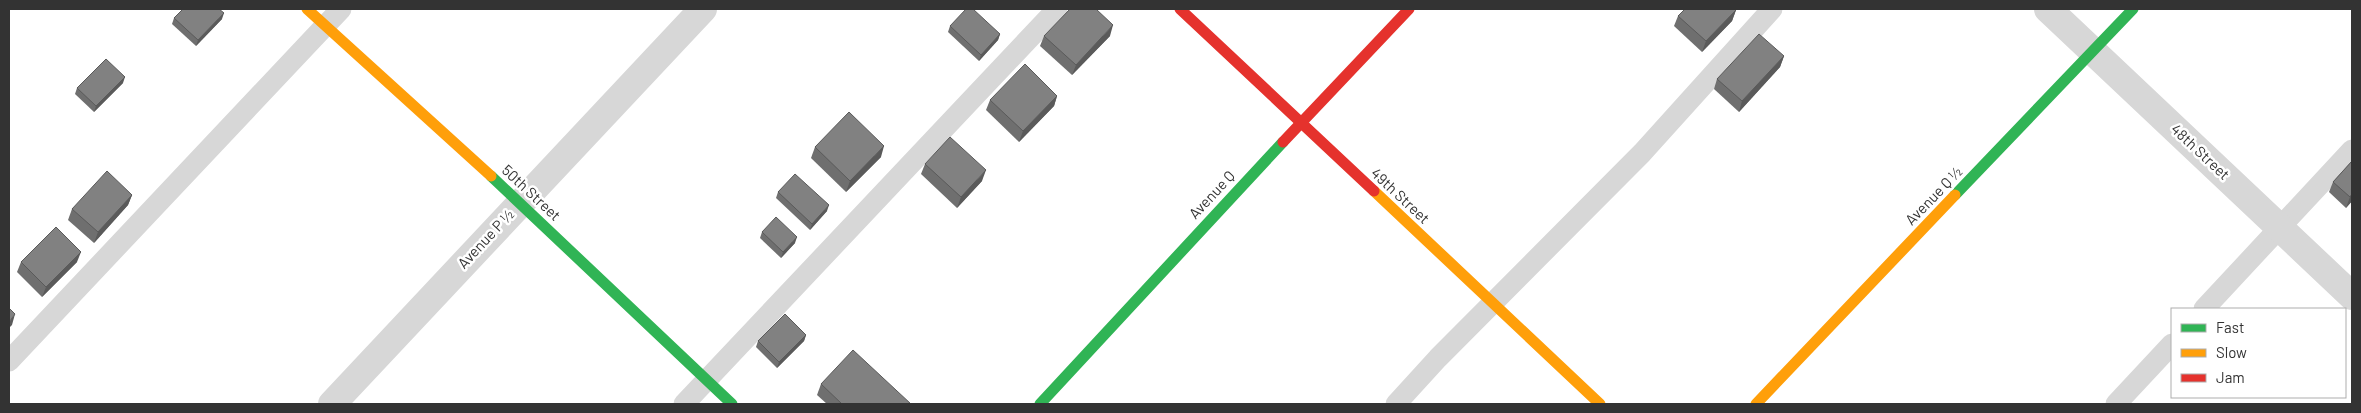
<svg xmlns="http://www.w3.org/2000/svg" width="2361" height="413" viewBox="0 0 2361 413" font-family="Barlow,sans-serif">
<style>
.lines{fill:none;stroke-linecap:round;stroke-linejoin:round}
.lane{stroke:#d7d7d7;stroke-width:21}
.street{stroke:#d7d7d7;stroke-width:28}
.fast{stroke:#30b455;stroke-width:11}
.slow{stroke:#ff9f0a;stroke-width:11}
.jam{stroke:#e5322d;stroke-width:11}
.wall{fill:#6f6f6f}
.shaded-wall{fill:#5a5a5a}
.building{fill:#818181;stroke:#5a5a5a}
.labels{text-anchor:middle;stroke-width:5;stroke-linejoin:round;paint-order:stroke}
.street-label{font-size:15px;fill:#333;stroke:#fff}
</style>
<rect width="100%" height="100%" fill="#fff"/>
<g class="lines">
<!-- lane -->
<g class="lane">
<polyline points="2204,309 2352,150"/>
<polyline points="9,361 341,9"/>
<polyline points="684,404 1057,9"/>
<polyline points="1396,404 1438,358 1642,153 1772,9"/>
<polyline points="2116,404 2172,344"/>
</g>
<!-- street -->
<g class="street">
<polyline points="2048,9 2352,296"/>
<polyline points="332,404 703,9"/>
</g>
<!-- fast -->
<g class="fast">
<polyline points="491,176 732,404"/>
<polyline points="1955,195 2133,9"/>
<polyline points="1040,404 1283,142"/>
</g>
<!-- slow -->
<g class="slow">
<polyline points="307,9 491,176"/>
<polyline points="1374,191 1600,404"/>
<polyline points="1756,404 1955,195"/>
</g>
<!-- jam -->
<g class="jam">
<polyline points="1180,9 1374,191"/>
<polyline points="1283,142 1409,9"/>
</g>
</g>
<!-- wall -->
<g class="wall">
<polygon points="1736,10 1732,21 1702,52 1674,26 1678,16"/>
<polygon points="174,18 222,19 196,46 172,24"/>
<polygon points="950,26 1000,34 998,40 979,61 948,32"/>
<polygon points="1044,36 1110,36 1072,75 1040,46"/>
<polygon points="1784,56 1780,67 1739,112 1714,89 1717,79"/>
<polygon points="123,83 94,112 75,94 77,88"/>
<polygon points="1057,96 1054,106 1019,142 986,110 990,100"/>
<polygon points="815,147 881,157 846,192 811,158"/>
<polygon points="2352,161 2352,201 2346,208 2329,192 2333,182"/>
<polygon points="925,164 982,181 957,208 921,174"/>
<polygon points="778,192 827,211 810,230 776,198"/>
<polygon points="132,195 128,205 94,243 68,220 72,209"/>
<polygon points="762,232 795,243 781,258 760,238"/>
<polygon points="21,262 77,262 42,297 17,272"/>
<polygon points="806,335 804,341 777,368 756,347 758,341"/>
<polygon points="821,384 911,404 827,404 817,395"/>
</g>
<!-- shaded-wall -->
<g class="shaded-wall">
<polygon points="1736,10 1732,21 1702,52 1706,41"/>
<polygon points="224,13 222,19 196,46 198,40"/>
<polygon points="1113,25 1110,36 1072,75 1076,65"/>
<polygon points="1000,34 998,40 979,61 981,55"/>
<polygon points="1784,56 1780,67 1739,112 1742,101"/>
<polygon points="125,77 123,83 94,112 96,106"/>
<polygon points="1057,96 1054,106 1019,142 1023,131"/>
<polygon points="884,146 881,157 846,192 850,181"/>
<polygon points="986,170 982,181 957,208 961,197"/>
<polygon points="2352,194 2352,201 2346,208 2350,197"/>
<polygon points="132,195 128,205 94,243 98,232"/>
<polygon points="829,205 827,211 810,230 812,224"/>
<polygon points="797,237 795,243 781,258 783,252"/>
<polygon points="81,252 77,262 42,297 46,287"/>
<polygon points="15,314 12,325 9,328 9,322"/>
<polygon points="806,335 804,341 777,368 779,362"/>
</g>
<!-- building -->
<g class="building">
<polygon points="183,9 219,9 224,13 198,40 174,18"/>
<polygon points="966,9 973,9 1000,34 981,55 950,26"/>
<polygon points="1070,9 1096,9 1113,25 1076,65 1044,36"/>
<polygon points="1685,9 1734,9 1736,10 1706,41 1678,16"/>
<polygon points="1759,34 1784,56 1742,101 1717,79"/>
<polygon points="106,59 125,77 96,106 77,88"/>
<polygon points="1025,64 1057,96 1023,131 990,100"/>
<polygon points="849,112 884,146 850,181 815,147"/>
<polygon points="950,137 986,170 961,197 925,164"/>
<polygon points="2352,161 2352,194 2350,197 2333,182"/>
<polygon points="107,171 132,195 98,232 72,209"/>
<polygon points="795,174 829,205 812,224 778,192"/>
<polygon points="776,217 797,237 783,252 762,232"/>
<polygon points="56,227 81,252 46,287 21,262"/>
<polygon points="9,308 15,314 9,322"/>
<polygon points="785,314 806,335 779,362 758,341"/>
<polygon points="853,350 911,404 842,404 821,384"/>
</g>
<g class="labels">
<!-- street labels -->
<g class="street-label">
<text transform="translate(2200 152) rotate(43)" y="5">48th Street</text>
<text transform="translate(531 193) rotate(43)" y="5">50th Street</text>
<text transform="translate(1212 195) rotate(-47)" y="5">Avenue Q</text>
<text transform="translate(1400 196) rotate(43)" y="5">49th Street</text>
<text transform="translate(1934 196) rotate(-46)" y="5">Avenue Q ½</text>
<text transform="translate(486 239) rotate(-47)" y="5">Avenue P ½</text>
</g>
</g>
<!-- border -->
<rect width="2361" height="413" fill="none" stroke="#333333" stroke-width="20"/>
<!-- legend -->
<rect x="2171" y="308" width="175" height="90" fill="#ffffff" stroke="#adadad"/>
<rect x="2181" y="324" width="25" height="8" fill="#30b455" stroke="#adadad"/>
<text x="2216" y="333" font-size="15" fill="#333333">Fast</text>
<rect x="2181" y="349" width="25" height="8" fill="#ff9f0a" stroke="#adadad"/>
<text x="2216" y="358" font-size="15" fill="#333333">Slow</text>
<rect x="2181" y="374" width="25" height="8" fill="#e5322d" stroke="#adadad"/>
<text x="2216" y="383" font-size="15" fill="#333333">Jam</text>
</svg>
